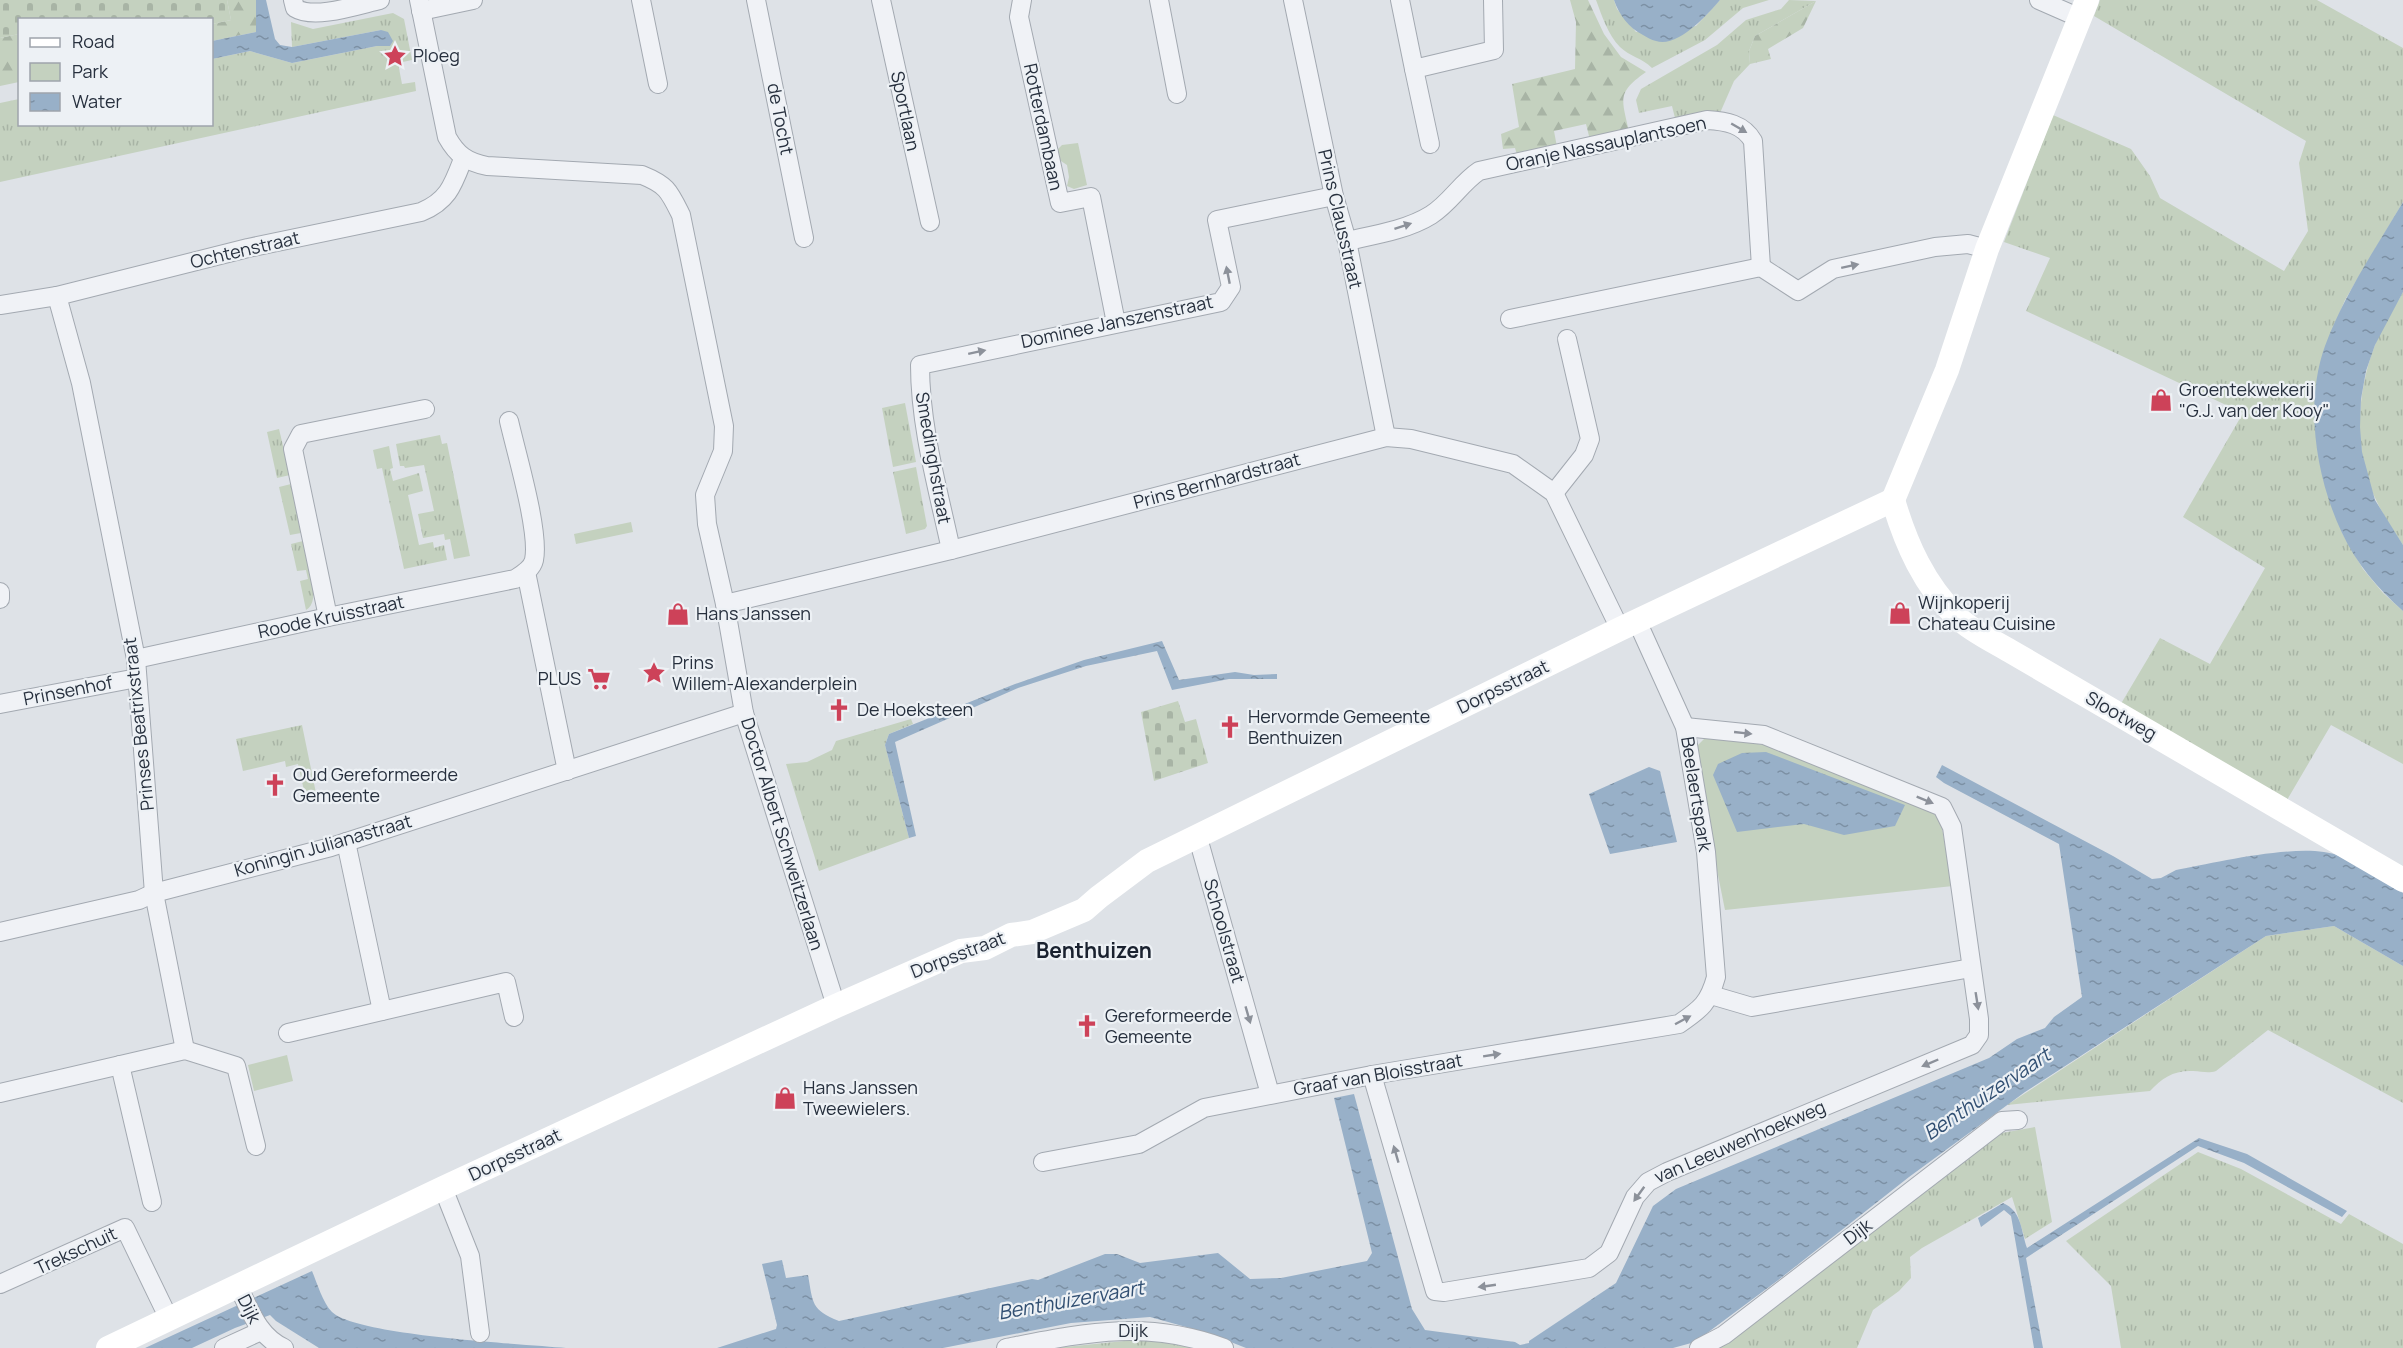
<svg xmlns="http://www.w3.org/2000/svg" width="2403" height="1348" viewBox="0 0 2403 1348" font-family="Manrope,sans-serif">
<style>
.grass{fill:url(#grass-tufts)}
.forest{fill:url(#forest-firs)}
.cemetery{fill:url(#cemetery-stones)}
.green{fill:#c4d1bf}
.water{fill:url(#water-ripples)}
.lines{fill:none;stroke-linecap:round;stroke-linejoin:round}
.street-casing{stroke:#a3a9b1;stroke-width:20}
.street{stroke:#f0f2f6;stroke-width:18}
.secondary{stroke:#fff;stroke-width:24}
.oneway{fill:#8c919a}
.labels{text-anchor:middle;stroke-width:4.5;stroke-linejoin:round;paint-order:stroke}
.poi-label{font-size:18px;fill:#27303e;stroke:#edf1f5;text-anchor:start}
.street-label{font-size:18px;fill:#27303e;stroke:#edf1f5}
.water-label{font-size:20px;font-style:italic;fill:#314f72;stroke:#edf1f5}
.quarter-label{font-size:21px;font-weight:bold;fill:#19212f;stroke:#edf1f5}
</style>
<defs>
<pattern id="grass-tufts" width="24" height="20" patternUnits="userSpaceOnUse" patternTransform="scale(1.5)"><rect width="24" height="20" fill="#c4d1bf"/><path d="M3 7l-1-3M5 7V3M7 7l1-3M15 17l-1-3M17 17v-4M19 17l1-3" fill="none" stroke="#a8b4a5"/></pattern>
<pattern id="forest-firs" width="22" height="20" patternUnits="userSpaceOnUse" patternTransform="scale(1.5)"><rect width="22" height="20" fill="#c4d1bf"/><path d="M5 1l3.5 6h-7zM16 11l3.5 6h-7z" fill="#a8b4a5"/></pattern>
<pattern id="cemetery-stones" width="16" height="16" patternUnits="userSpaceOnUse" patternTransform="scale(1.5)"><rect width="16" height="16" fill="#c4d1bf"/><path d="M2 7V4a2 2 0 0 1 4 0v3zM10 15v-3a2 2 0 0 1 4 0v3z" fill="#a8b4a5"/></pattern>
<pattern id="water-ripples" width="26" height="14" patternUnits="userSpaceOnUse" patternTransform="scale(1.5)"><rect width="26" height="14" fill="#98b0c8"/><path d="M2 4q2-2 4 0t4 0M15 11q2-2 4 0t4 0" fill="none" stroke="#7c90a4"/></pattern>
</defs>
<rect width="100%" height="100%" fill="#dee2e7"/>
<!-- grass -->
<g class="grass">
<path d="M1596,0H1614L1617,9L1636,32L1696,26L1720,0H1769L1743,8L1705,40L1652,68C1642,58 1629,56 1620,47C1608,35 1602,16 1596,0Z"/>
<polygon points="1789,0 1816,1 1755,36 1749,51 1750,64 1734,81 1720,113 1676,122 1672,106 1639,113 1636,100 1641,89 1717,45 1746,20 1781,9"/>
<polygon points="2100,0 2317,0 2403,48 2403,202 2345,300 2325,348 2318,378 2315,411 2342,533 2363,569 2383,593 2403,611 2403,764 2331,725 2287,800 2119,707 2160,638 2210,664 2265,568 2183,517 2243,413 2026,311 2050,258 2004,242 2053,115 2131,149 2150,176 2160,198 2284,271 2308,231 2299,163 2306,141 2094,16"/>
<polygon points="393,13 404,19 412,60 398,63 402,84 415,82 416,91 0,182 0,103 19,99 20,124 212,124 212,59 250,51 292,63 377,46 390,46 381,30 292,47 291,22 313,29"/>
<path d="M2403,292V545C2394,531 2384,517 2377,502C2353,455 2356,393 2375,345C2382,326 2393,310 2403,292Z"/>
<polygon points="905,403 916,462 893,467 882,408"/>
<polygon points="279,429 290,475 277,478 267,432"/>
<polygon points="440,435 442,444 447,443 470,556 454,559 450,539 445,540 444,534 423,538 418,514 434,511 424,465 405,468 404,466 400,466 396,444"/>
<polygon points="389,446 393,468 390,469 393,481 419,473 423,491 408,495 419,545 433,542 434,548 444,545 447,560 404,569 382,468 377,469 373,450"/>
<polygon points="916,467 927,526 925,529 906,534 893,472"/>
<polygon points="291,484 301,533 290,535 279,487"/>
<path d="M303,541C307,558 323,601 306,610L300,581L308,579L306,570L297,571L291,544Z"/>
<polygon points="911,719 913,724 889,734 885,745 909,838 819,871 786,764 807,762 832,750 836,741"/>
<polygon points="302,725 316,793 305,795 298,764 286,767 285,761 243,771 236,739"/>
<path d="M2334,926L2403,966V1103L2268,1030L2216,1071C2207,1074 2202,1071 2193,1071C2174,1070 2162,1078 2150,1091L2007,1105L2266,936Z"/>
<polygon points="2035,1127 2052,1222 2025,1239 2012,1197 1922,1248 1910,1257 1911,1278 1899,1291 1873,1310 1857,1348 1720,1348 1824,1265 1996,1134"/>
<polygon points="2198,1152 2241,1169 2341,1224 2349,1214 2403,1244 2403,1348 2121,1348 2111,1286 2066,1241"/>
<polygon points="1144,1339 1169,1339 1198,1348 1055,1348"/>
</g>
<!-- forest -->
<g class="forest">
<polygon points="227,0 256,0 256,32 212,41 212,24 231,20"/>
<path d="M1570,0H1588L1604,34L1621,57L1646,72C1616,93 1622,99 1629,132L1590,140L1586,124L1554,131L1557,147L1517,155L1515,148L1503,149L1501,134L1519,127L1512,84L1575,69L1576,22Z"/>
<polygon points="1816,1 1803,28 1768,49 1771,59 1750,64 1749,51 1755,36"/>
<polygon points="19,34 19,82 0,86 0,38"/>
</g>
<!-- cemetery -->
<g class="cemetery">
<polygon points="0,0 227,0 231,20 212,24 212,20 20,20 19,34 0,38"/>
<polygon points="1178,701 1185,722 1196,719 1208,763 1154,781 1141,712"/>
</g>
<!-- green -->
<g class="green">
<polygon points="1078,143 1087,185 1074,189 1067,186 1069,177 1067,165 1058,159 1056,151 1062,145"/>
<polygon points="631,522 633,532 576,544 574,534"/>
<polygon points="1708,735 1769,746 1925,807 1940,818 1953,886 1725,910 1693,750"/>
<polygon points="287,1055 293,1081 254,1091 248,1065"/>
</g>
<!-- water -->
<g class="water">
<polygon points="256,0 266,0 275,39 280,45 292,47 381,30 388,32 393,41 390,46 377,46 292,63 250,51 212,59 212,41 256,32"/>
<path d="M1614,0H1720C1707,15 1678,48 1656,41C1651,40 1647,37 1643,35C1629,28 1619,15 1614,0Z"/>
<path d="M2403,202V292L2375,345L2366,371L2361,399L2360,427L2362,452L2375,500L2403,545V611C2378,589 2356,563 2342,533C2316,478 2304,404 2325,346C2344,295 2375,249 2403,202Z"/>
<polygon points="1162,641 1179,680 1235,672 1254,675 1277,674 1277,679 1229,679 1172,690 1157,651 1086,666 1018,688 895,742 916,836 909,838 885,745 889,734 1015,684 1084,660"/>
<polygon points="1766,752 1905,805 1895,826 1844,835 1804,824 1737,832 1713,775 1718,764 1742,753"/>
<path d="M1942,765L2113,856L2152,879L2161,878L2176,870C2215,863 2304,841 2339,856C2361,866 2382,881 2403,893V966L2334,926L2266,936L2025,1092L1909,1177L1777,1281L1695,1342L1673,1348H1246L1208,1333L1150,1317L1071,1323L943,1348H717L776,1329L777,1325L762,1264L782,1260L786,1278L808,1275C813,1303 811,1310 839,1321L1032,1279L1038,1280L1105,1254H1117L1140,1263L1218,1253L1250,1279L1281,1278L1367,1261L1372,1253L1334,1098L1354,1094L1412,1309L1425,1330L1515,1342L1520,1345L1529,1343V1341L1616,1283L1653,1206L1676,1189L1989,1058L2017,1039L2045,1028L2054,1017L2082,997L2059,844L1944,783L1936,777Z"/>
<polygon points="1649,767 1660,771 1677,842 1610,854 1589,794"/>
<path d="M2199,1138L2247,1154L2347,1211L2342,1217L2244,1163L2198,1146L2026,1258L2043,1348H2034L2011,1216L2004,1210L1981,1227L1978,1218L2003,1203C2022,1211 2021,1231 2027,1248Z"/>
<path d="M312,1271C317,1283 323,1303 332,1312C357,1336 525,1344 566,1348H319L276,1321L270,1315L235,1328L192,1348H145Z"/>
</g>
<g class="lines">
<!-- street casing -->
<g class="street-casing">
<g id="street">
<path d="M293,0L295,8C314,20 358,5 380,0"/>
<path d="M419,0L447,137C457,155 467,162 487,166L642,175C667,185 669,191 681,215L724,426L723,451L705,495L707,524L725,604L744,713L836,1006"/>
<polyline points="641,0 658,84"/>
<polyline points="756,0 804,238"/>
<polyline points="881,0 930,222"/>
<polyline points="1022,0 1019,17 1060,203 1091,197 1116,323"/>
<polyline points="1159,0 1177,94"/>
<polyline points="1293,0 1334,196 1347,241 1386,437"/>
<polyline points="1400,0 1414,69 1494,50 1493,0"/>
<polyline points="2039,0 2080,18"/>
<polyline points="421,11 473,0"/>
<polyline points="1414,69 1430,144"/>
<path d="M1347,241C1374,235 1407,230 1431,215C1450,203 1461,183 1479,171L1707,120C1726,121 1743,124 1753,141L1761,267"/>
<polyline points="57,296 81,383 136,659 154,893 185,1050"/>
<path d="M0,305L57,296L248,248L421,212C448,201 453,185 463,159"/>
<polyline points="1510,319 1761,267 1798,291 1833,269 1935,247 1968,244 1987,249"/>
<polyline points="1554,493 1584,455 1590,439 1567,339"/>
<path d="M951,550C938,489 920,427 920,365L1221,302L1231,287L1217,220L1334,196"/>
<polyline points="526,572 567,771"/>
<polyline points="0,592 0,599"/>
<polyline points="725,604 951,550 1386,437 1411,439 1513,464 1554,493 1620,629"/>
<polyline points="328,617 293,449 301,434 425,409"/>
<path d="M136,659L328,617L515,579C523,574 532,569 534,560C540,532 516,452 509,421"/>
<polyline points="0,704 137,678"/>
<polyline points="1198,838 1270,1094"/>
<polyline points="346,842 382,1011"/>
<polyline points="0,932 139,900 154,893 331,847 744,713"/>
<polyline points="1711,995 1752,1007 1971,968"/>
<polyline points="288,1033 506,982 514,1017"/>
<polyline points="120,1065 152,1202"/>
<polyline points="1372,1075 1435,1291 1444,1292 1589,1268 1609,1253 1635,1197 1648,1182 1667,1172 1972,1045 1979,1035 1979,1019 1952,827 1942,807 1764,735 1685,727"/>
<polyline points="0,1093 185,1050 236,1066 256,1146"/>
<path d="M1043,1162L1139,1144L1204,1108L1372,1075L1679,1024C1701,1009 1709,1003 1716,977L1706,852L1685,727L1637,621"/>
<polyline points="443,1188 470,1256 480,1333"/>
<polyline points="0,1284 125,1228 169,1319"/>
<path d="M238,1286C250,1310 258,1336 284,1348"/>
<polyline points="224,1348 261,1331"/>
<path d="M1006,1348C1084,1333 1146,1319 1224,1348"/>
<polyline points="1699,1348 1724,1335 2002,1121 2018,1120"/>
</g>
</g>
<!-- street -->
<use href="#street" class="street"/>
<!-- secondary -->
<g class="secondary">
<path d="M1893,500C1906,544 1924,585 1958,618C1972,631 1993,641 2010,651L2403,880"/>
<polyline points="1893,500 1947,370 1987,249 2087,0"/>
<polyline points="108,1348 443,1188 836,1006 961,951 985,948 1011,935 1032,932 1084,910 1099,897 1147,861 1620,629 1893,500"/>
</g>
</g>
<!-- one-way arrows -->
<defs><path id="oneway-solid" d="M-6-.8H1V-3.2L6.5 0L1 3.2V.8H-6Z" transform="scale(1.5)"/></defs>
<g class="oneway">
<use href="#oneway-solid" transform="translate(1739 128) rotate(30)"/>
<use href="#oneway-solid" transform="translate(1403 226) rotate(-18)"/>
<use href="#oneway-solid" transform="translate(1850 266) rotate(-12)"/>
<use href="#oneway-solid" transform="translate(1228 275) rotate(-101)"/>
<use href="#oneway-solid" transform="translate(977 352) rotate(-12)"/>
<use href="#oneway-solid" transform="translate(1743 733) rotate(6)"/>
<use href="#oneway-solid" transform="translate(1925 800) rotate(22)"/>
<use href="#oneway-solid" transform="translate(1977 1001) rotate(81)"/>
<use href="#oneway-solid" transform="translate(1248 1015) rotate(74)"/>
<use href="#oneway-solid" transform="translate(1683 1020) rotate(-28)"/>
<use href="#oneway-solid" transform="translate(1492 1055) rotate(-9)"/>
<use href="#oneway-solid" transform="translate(1930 1063) rotate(157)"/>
<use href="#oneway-solid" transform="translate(1396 1154) rotate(-106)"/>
<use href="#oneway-solid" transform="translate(1639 1194) rotate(126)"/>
<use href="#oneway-solid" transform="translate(1487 1286) rotate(172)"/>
</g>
<!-- icons -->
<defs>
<g id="sight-bare" transform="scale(1.8)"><path d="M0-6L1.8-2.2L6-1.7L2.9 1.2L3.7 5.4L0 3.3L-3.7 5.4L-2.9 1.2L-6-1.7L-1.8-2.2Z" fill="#cd4259" stroke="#edf1f5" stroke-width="2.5" paint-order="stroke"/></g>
<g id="shop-bare" transform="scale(1.8)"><path d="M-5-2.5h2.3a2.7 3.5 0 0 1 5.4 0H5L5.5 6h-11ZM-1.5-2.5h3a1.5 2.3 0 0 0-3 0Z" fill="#cd4259" stroke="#edf1f5" stroke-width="2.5" paint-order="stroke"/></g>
<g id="supermarket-bare" transform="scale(1.8)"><path d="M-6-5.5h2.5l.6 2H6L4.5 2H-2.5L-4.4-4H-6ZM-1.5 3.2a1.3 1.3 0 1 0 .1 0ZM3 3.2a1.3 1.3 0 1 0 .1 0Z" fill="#cd4259" stroke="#edf1f5" stroke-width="2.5" paint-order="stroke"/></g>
<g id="church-bare" transform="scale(1.8)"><path d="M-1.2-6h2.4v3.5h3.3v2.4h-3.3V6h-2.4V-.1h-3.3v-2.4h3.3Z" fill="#cd4259" stroke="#edf1f5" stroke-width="2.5" paint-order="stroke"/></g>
</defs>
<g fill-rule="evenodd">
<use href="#sight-bare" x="395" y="56"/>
<use href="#shop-bare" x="2161" y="400"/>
<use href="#shop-bare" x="1900" y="613"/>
<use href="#shop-bare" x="678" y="614"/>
<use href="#sight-bare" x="654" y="673"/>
<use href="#supermarket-bare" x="599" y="679"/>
<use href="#church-bare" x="839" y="710"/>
<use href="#church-bare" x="1230" y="727"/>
<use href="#church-bare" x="275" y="785"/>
<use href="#church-bare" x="1087" y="1026"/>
<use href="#shop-bare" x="785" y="1098"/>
</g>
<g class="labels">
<!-- poi labels -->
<g class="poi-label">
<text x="413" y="62">Ploeg</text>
<text x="2179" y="396">Groentekwekerij<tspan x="2179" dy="21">"G.J. van der Kooy"</tspan></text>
<text x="1918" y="609">Wijnkoperij<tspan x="1918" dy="21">Chateau Cuisine</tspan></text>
<text x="696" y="620">Hans Janssen</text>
<text x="672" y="669">Prins<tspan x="672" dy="21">Willem-Alexanderplein</tspan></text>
<text x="581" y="685" text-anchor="end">PLUS</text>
<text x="857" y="716">De Hoeksteen</text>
<text x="1248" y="723">Hervormde Gemeente<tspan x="1248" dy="21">Benthuizen</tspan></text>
<text x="293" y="781">Oud Gereformeerde<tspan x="293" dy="21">Gemeente</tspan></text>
<text x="1105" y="1022">Gereformeerde<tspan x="1105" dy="21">Gemeente</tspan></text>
<text x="803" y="1094">Hans Janssen<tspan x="803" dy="21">Tweewielers.</tspan></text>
</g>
<!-- street labels -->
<g class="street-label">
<text transform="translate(905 111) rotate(78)" y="6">Sportlaan</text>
<text transform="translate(780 119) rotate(79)" y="6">de Tocht</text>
<text transform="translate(1043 127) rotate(78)" y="6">Rotterdambaan</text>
<text transform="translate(1606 144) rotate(-12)" y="6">Oranje Nassauplantsoen</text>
<text transform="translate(1340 219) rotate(77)" y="6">Prins Clausstraat</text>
<text transform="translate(245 250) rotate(-13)" y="6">Ochtenstraat</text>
<text transform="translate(1117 322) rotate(-12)" y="6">Dominee Janszenstraat</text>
<text transform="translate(933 458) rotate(80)" y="6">Smedinghstraat</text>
<text transform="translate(1217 481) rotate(-15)" y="6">Prins Bernhardstraat</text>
<text transform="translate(331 617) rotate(-12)" y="6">Roode Kruisstraat</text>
<text transform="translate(1503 687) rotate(-26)" y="6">Dorpsstraat</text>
<text transform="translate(68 691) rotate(-11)" y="6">Prinsenhof</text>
<text transform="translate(2121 716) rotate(30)" y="6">Slootweg</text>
<text transform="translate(139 724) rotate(-96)" y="6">Prinses Beatrixstraat</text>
<text transform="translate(1696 794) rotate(81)" y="6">Beelaertspark</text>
<text transform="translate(782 834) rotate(73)" y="6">Doctor Albert Schweitzerlaan</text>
<text transform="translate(323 846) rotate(-16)" y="6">Koningin Julianastraat</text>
<text transform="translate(1224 931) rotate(74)" y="6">Schoolstraat</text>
<text transform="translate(958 955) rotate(-21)" y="6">Dorpsstraat</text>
<text transform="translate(1378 1075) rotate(-10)" y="6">Graaf van Bloisstraat</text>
<text transform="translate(1740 1142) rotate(-23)" y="6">van Leeuwenhoekweg</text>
<text transform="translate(515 1155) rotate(-25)" y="6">Dorpsstraat</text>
<text transform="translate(1858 1232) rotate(-37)" y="6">Dijk</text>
<text transform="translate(76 1251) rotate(-25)" y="6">Trekschuit</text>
<text transform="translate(249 1309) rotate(63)" y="6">Dijk</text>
<text x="1133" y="1337">Dijk</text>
</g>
<!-- water labels -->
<g class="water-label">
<text transform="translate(1987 1094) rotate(-34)" y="7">Benthuizervaart</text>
<text transform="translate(1071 1300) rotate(-10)" y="7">Benthuizervaart</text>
</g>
<!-- quarter labels -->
<g class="quarter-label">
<text x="1094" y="958">Benthuizen</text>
</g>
</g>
<!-- legend -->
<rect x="18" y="18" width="195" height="108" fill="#edf1f5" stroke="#9ea4ac" stroke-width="1.5"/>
<rect x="30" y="38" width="30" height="9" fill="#ffffff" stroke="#9ea4ac" stroke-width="1.5"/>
<text x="72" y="48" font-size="18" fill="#27303e">Road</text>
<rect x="30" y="63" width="30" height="18" fill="#c4d1bf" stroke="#9ea4ac" stroke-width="1.5"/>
<text x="72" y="78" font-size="18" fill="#27303e">Park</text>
<rect x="30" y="93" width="30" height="18" fill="url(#water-ripples)" stroke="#9ea4ac" stroke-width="1.5"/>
<text x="72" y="108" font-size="18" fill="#27303e">Water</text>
</svg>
